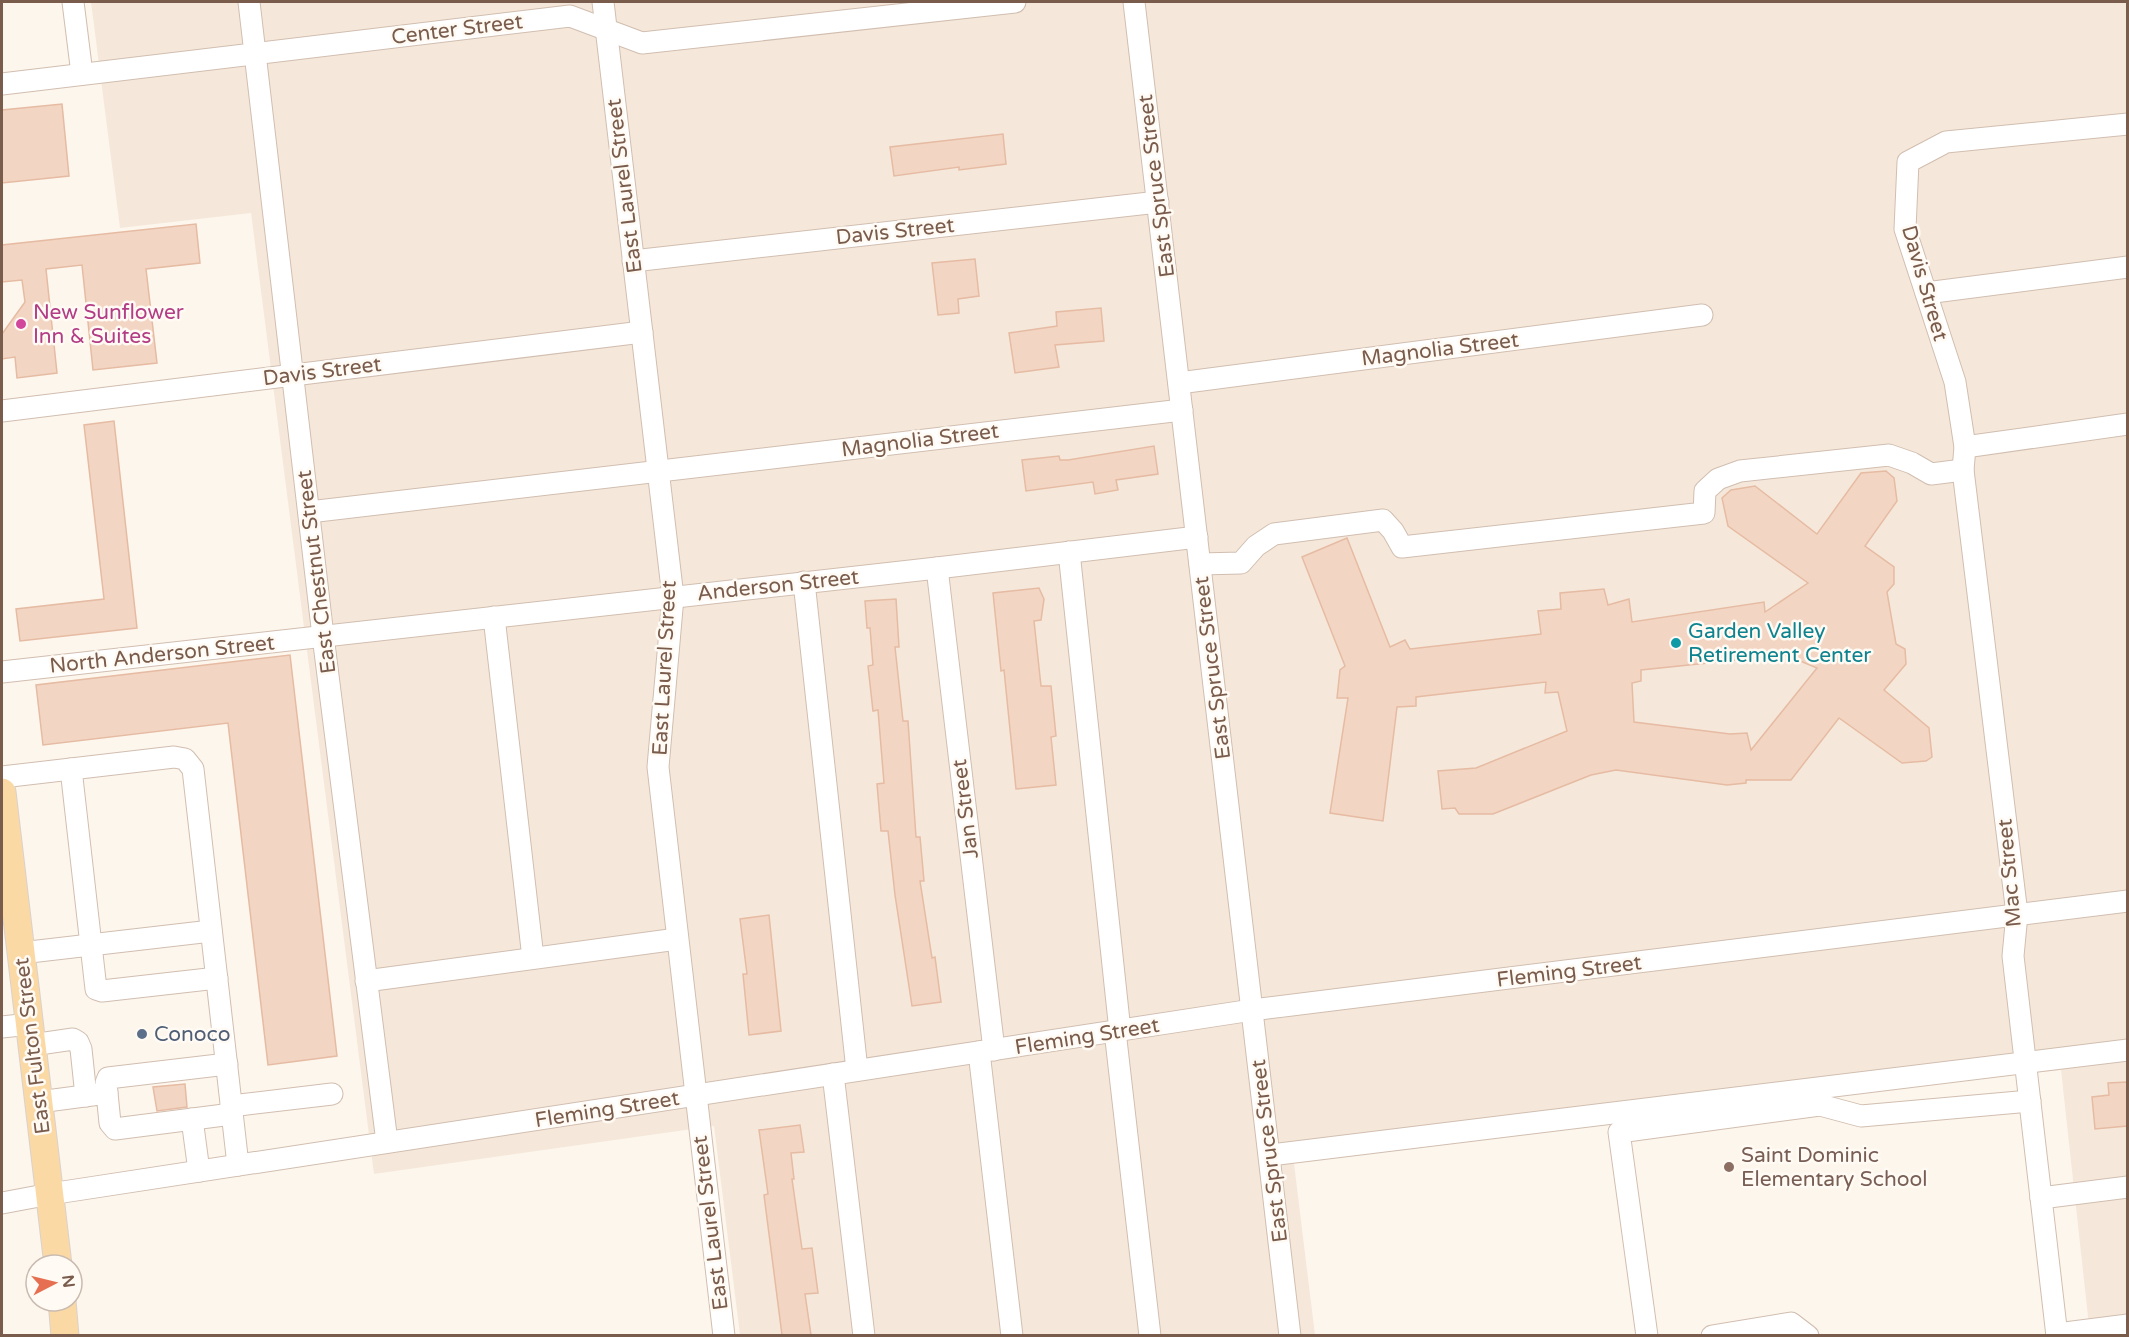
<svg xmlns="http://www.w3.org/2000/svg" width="2129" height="1337" viewBox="0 0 2129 1337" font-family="'Varela Round',sans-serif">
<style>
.residential{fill:#f5e8da}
.building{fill:#f3d5c3;stroke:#e6bba3;stroke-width:1.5;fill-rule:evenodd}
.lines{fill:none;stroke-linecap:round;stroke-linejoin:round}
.minor-casing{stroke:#d1beb0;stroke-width:23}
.major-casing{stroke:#dad1cd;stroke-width:29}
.minor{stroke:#fff;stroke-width:21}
.major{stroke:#fbd9a5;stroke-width:27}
.hotel-dot{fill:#d1479c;stroke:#fffaf3;stroke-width:2}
.culture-dot{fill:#0f9aa8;stroke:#fffaf3;stroke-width:2}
.service-dot{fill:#5c6f8a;stroke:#fffaf3;stroke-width:2}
.education-dot{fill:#8d6e63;stroke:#fffaf3;stroke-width:2}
.labels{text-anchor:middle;stroke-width:5;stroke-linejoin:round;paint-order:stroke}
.street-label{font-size:21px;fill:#7a5c4d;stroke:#fffaf3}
.hotel-label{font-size:21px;fill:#b23c85;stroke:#fffaf3;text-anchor:start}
.culture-label{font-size:21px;fill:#0d838f;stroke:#fffaf3;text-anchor:start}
.service-label{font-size:21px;fill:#4e5e75;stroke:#fffaf3;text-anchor:start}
.education-label{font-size:21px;fill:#785e54;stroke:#fffaf3;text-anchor:start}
</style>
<rect width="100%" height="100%" fill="#fdf6ec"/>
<!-- residential -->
<polygon class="residential" points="91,2 2127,2 2127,1335 2090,1335 2061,1070 1292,1147 1315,1335 740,1335 714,1126 374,1174 251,213 120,228"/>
<!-- building -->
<g class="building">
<polygon points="62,104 69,176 2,183 2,110"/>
<polygon points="1003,134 1006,164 959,170 959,167 894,176 890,147"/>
<polygon points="196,224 200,263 146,269 157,363 93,370 82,265 46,269 57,373 17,378 15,357 2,359 2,334 25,302 22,280 2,282 2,245"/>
<polygon points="975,259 979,296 958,299 959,313 938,315 932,263"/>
<polygon points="1101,308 1104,341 1055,345 1059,367 1015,373 1009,333 1057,326 1056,312"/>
<polygon points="114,421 137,628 20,641 16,609 104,599 84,425"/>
<polygon points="1154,446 1158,474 1116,480 1118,490 1095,494 1093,482 1026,491 1022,460 1059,456 1060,460 1068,460"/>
<path d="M1886,471L1894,478L1897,501L1865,546L1894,567V584L1887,592L1896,644L1905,649L1906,664L1884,690L1929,728L1932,757L1926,761L1902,763L1839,718L1791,780H1746V783L1727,785L1616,770L1591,775L1493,814H1459L1455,808L1442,809L1438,771L1476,768L1567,731L1558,692L1545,693L1546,682L1416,697V706L1397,707L1383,821L1330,813L1348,698H1337L1340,670L1345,666L1302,557L1347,538L1390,647L1405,640L1410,649L1541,634L1538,611L1561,609L1560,593L1604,589L1608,605L1629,599L1632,622L1764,602L1765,612L1808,583L1728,526L1722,498L1731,490L1755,486L1817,534L1861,473ZM1786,655L1817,668L1751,750L1747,733L1730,734L1634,722L1632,683L1641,681V670Z"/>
<polygon points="1039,588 1044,599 1041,620 1034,621 1041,686 1051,686 1056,736 1051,737 1056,785 1016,789 1004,670 1001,671 993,593"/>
<polygon points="896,599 899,647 895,647 903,721 908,721 916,837 920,837 924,881 920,881 932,958 935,957 941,1002 912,1006 895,895 888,831 881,831 877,784 884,783 878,710 873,711 868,666 873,665 870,628 867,628 865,601"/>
<polygon points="290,655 337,1056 268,1065 228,723 43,745 36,685"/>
<polygon points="769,915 781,1031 749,1035 743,974 747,974 740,919"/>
<polygon points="2127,1082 2127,1126 2095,1129 2092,1097 2109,1095 2108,1083"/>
<polygon points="185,1084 187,1107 157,1111 153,1087"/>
<polygon points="800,1125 804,1152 791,1153 794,1179 792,1179 802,1249 812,1248 818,1293 805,1294 811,1335 782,1335 764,1195 768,1194 759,1130"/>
</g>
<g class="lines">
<!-- minor casing -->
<g class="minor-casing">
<g id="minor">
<polyline points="73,2 82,74"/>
<polyline points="249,2 323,636 387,1142"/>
<polyline points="603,2 673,597 658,767 724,1336"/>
<polyline points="1134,2 1290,1336"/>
<polyline points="2,84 570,16 642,43 1015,2"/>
<polyline points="633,261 1158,202"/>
<polyline points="1926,293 2128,267"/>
<polyline points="1179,383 1702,315"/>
<polyline points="2,411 642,332"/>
<polyline points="1965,447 2128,424"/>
<polyline points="309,512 1182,410"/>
<polyline points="1069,552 1120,1031"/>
<polyline points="1200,564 1241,563 1256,546 1274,534 1383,520 1393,531 1402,547 1704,513 1705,491 1718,479 1740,471 1889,455 1912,463 1931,474 1963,470"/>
<polyline points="937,568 994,1050"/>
<polyline points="804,582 857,1070"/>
<polyline points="494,617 533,958"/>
<polyline points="2,672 937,568 1197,537"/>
<polyline points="71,769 96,989 102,991 217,978"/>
<polyline points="2,777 174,757 185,759 193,769 238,1165"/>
<polyline points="21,953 211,931"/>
<polyline points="366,981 677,939"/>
<polyline points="2,1027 30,1024"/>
<polyline points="1115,1031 1150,1336"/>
<polyline points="32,1045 73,1039 78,1042 81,1049 86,1096"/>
<polyline points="979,1052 1012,1336"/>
<polyline points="833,1074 864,1336"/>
<polyline points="107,1093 106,1083 108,1078 227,1064"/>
<polyline points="39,1102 107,1093 110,1123 115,1129 232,1114"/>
<polyline points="231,1106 332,1094"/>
<polyline points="192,1119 199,1171"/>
<polyline points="1270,1155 2128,1050"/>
<polyline points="2041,1198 2128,1187"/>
<polyline points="2,1203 50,1194 1252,1010 2128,901"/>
<polyline points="2057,1334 2128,1325"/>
<polyline points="1647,1336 1619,1132 1820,1105 1861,1116 2030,1101"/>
<polyline points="1712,1336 1791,1323 1808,1336"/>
<polyline points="2057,1336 2013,956 2017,914 1963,470 1965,447 1955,382 1905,229 1908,162 1946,142 2128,124"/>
</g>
</g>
<!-- major casing -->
<g class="major-casing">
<g id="major">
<polyline points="2,792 58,1265"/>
<polyline points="62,1301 65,1336"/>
</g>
</g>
<!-- minor -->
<use href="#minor" class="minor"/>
<!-- major -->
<use href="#major" class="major"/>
</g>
<!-- markers -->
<circle class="hotel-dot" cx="21" cy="324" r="6"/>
<circle class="culture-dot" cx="1676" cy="643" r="6"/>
<circle class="service-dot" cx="142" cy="1034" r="6"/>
<circle class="education-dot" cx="1729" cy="1167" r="6"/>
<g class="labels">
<!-- street labels -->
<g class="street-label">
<text transform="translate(457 29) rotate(-7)" y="7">Center Street</text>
<text transform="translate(624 186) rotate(-97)" y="7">East Laurel Street</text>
<text transform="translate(1156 186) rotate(-97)" y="7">East Spruce Street</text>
<text transform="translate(895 231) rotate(-6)" y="7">Davis Street</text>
<text transform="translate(1925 283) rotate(74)" y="7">Davis Street</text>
<text transform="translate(1440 349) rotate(-7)" y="7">Magnolia Street</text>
<text transform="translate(322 371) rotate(-7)" y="7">Davis Street</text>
<text transform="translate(920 440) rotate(-7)" y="7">Magnolia Street</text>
<text transform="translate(316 572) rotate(-97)" y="7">East Chestnut Street</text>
<text transform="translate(778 585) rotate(-6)" y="7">Anderson Street</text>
<text transform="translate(162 654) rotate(-6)" y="7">North Anderson Street</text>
<text transform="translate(664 668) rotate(-87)" y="7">East Laurel Street</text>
<text transform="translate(1212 668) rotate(-97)" y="7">East Spruce Street</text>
<text transform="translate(965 809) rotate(-97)" y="7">Jan Street</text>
<text transform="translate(2009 873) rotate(-95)" y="7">Mac Street</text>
<text transform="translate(1569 971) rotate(-7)" y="7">Fleming Street</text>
<text transform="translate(1087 1036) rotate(-9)" y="7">Fleming Street</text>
<text transform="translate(32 1046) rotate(-97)" y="7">East Fulton Street</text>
<text transform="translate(607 1109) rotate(-9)" y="7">Fleming Street</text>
<text transform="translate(1269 1151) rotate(-97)" y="7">East Spruce Street</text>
<text transform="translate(710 1223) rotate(-97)" y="7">East Laurel Street</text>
</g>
<!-- hotel labels -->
<g class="hotel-label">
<text x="33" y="319">New Sunflower<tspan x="33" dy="24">Inn &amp; Suites</tspan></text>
</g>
<!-- culture labels -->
<g class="culture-label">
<text x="1688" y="638">Garden Valley<tspan x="1688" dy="24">Retirement Center</tspan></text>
</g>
<!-- service labels -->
<g class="service-label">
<text x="154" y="1041">Conoco</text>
</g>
<!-- education labels -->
<g class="education-label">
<text x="1741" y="1162">Saint Dominic<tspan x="1741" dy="24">Elementary School</tspan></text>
</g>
</g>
<!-- border -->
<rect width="2129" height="1337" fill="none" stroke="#7a5c4d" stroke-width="6"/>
<!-- north arrow -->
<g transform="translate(54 1283) rotate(83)"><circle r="28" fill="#fffaf3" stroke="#cabbb1" stroke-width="1.5"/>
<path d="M0-4.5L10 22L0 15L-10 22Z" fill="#e76f51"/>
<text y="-9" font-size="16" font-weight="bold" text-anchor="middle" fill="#7a5c4d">N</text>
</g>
</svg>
